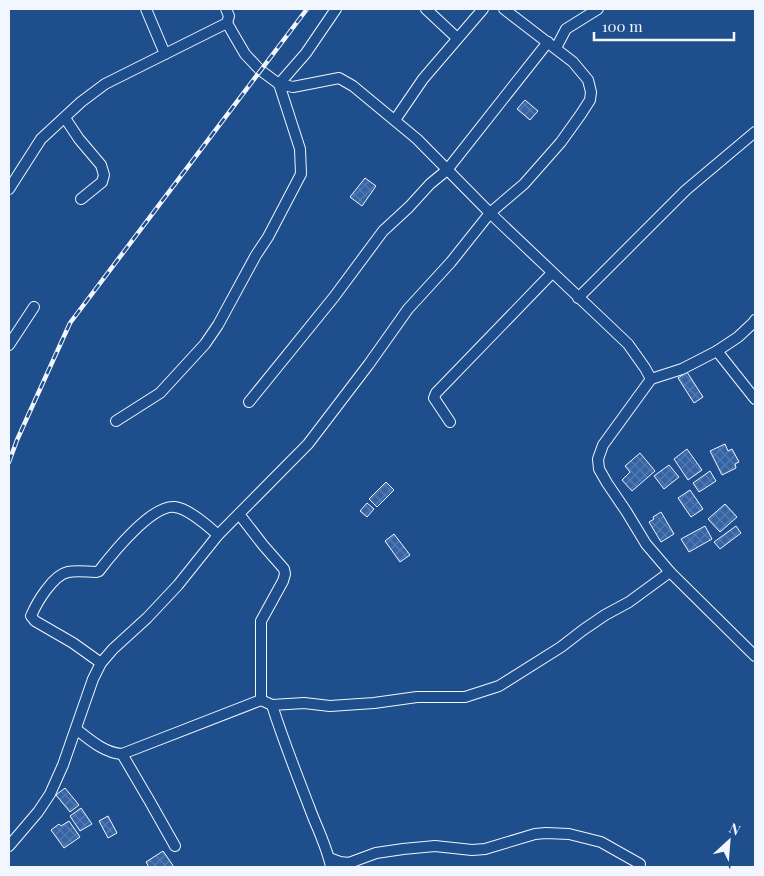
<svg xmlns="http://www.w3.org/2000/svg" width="764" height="876" viewBox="0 0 764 876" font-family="'Playfair Display',serif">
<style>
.building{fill:url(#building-cross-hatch);stroke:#f2f6ff}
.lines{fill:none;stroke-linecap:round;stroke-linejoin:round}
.minor-casing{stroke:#f2f6ff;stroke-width:12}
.minor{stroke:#1f4e8c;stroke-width:10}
.rail-casing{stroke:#f2f6ff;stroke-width:4.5}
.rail{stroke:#1f4e8c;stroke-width:2.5;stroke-dasharray:8;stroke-linecap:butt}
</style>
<defs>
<pattern id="building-cross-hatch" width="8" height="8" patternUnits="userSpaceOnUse" patternTransform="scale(1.25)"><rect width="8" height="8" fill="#3563a3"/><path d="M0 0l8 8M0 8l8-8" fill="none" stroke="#537ab1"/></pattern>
</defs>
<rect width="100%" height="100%" fill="#1f4e8c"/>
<!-- building -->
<g class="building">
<polygon points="525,100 538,111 530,120 517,109"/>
<polygon points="365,178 376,186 362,206 350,197"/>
<polygon points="687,372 703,397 694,403 678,378"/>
<polygon points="725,444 728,451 732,449 739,462 735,464 736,468 722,475 710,451"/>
<polygon points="687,449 702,470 688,480 674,459"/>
<polygon points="640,453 655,471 632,491 622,480 630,472 625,466"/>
<polygon points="669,465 679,477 664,489 654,476"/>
<polygon points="710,471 716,481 699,492 693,483"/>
<polygon points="386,482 394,490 377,507 369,499"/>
<polygon points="690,490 703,509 691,517 678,498"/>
<polygon points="367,503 374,509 367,517 360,511"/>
<polygon points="725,504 737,517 720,532 708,519"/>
<polygon points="661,512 674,534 661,542 649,522 654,519 653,517"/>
<polygon points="705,526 712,539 689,552 681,539"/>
<polygon points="736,526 741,533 720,549 714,542"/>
<polygon points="394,534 410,555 400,562 385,541"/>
<polygon points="65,788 79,805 70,812 56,795"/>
<polygon points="81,808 92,824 80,831 70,816"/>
<polygon points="108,816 117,833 108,838 99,821"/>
<polygon points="69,821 80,837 64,848 51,830 59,824 61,826"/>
<polygon points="163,851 174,867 149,867 146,862"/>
</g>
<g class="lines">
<!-- minor casing -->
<g class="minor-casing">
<g id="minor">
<polyline points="146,9 165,54"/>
<polyline points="426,9 457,38"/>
<polyline points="227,23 245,54 260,70 279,84 293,87 339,78 353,86 417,139 490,213 628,344 645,368 651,379"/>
<polyline points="556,48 566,29 598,9"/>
<polyline points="65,118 79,139 101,165 104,175 102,182 81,199"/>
<polyline points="395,120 423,79 483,9"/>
<polyline points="9,189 41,139 81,102 105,84 227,23 229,16 226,9"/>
<polyline points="578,298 686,190 755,132"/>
<polyline points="755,320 753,323 738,337 717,351 682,369 651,379 603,445 598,459 599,469 607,483 626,511 646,544 670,572 755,656"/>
<polyline points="9,345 34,307"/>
<polyline points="717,351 755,399"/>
<polyline points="249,402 334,297 383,231 409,207 430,184 447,170 548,42"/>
<polyline points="116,421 160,393 205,344 218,325 256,255 268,237 301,174 300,149 279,84 306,53 336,9"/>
<polyline points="450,422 434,398 436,393 552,273"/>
<polyline points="239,514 263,545 284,569 285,574 283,581 261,621 261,700 272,705 304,703 330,706 374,703 417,697 465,697 499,686 561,647 583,630 605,615 629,602 670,572"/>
<path d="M101,663L73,643L35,621L31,616C37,602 53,575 68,572C77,570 87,572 96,572L99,571C112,554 152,504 175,507C189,509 208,526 218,535"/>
<path d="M272,705C283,740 297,775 310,809C317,828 327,847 331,867"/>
<path d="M76,729C89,739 104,753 122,754L261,700"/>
<polyline points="122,754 149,800 175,846"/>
<polyline points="9,846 38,812 50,794 63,765 93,679 101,663 113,649 147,618 178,585 218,535 308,444 369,364 408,309 451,262 490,213 524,184 561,142 581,114 590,100 591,92 588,80 573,62 504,9"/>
<polyline points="329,858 340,862 349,863 376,853 403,849 435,846 472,850 485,849 535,834 546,833 569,834 601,842 640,864"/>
</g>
</g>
<!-- minor -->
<use href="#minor" class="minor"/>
<!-- rail casing -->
<g class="rail-casing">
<polyline id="rail" points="9,462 17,440 70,323 307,9"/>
</g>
<!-- rail -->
<use href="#rail" class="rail"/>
</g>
<!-- border -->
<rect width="764" height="876" fill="none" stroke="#f2f6ff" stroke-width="20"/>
<!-- north arrow -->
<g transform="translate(729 841) rotate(26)" stroke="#1f4e8c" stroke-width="4" paint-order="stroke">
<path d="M0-4L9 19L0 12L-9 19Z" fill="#f2f6ff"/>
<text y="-8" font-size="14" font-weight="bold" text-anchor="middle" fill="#f2f6ff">N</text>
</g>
<!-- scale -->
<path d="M594 32v8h140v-8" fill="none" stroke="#f2f6ff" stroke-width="2.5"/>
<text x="602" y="32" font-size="15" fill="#f2f6ff" stroke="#1f4e8c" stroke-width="4" paint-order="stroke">100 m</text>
</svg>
